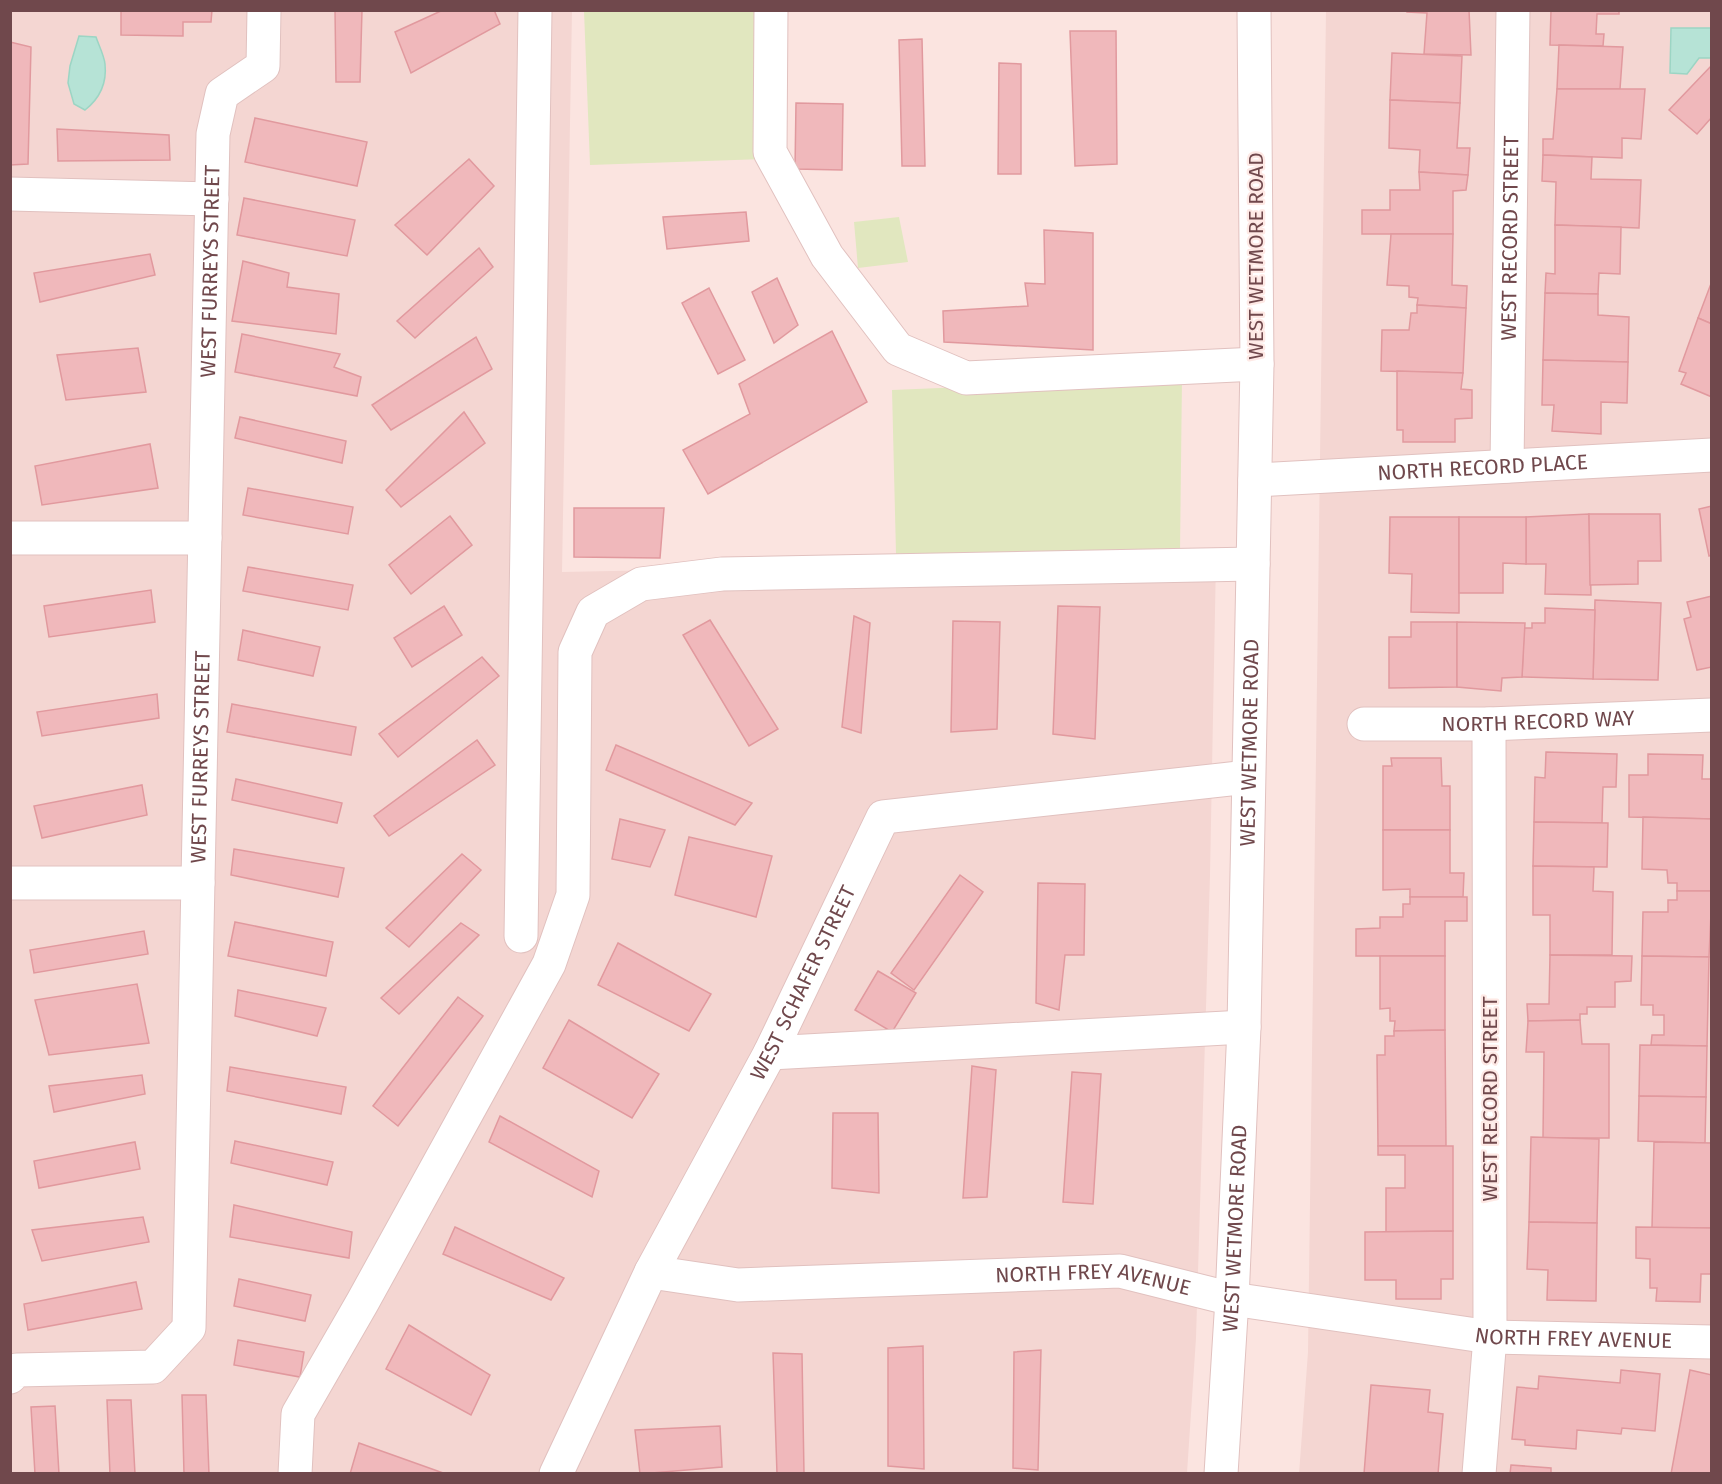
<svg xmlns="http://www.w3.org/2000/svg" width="1722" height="1484" viewBox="0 0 1722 1484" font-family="'Fira Sans',sans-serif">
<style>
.residential{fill:#f4d6d2}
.green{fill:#e1e7bf}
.water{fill:#b6e3d6;stroke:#9cd5c4;stroke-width:1.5}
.building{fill:#f0b8bb;stroke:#e1999e;stroke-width:1.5}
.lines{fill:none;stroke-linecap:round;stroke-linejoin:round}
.minor-casing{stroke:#e1c1bf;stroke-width:35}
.minor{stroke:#fff;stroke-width:33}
.labels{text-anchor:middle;stroke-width:4.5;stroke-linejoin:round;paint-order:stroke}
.street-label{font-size:21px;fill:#70484c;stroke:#fee9e5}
</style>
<rect width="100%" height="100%" fill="#fbe4e0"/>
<!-- residential -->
<g class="residential">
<polygon points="10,11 572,11 562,572 1216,559 1210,875 1196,1338 1187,1473 11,1473"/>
<polygon points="1326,11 1711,11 1711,1473 1299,1474 1308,1352"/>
</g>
<!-- green -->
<g class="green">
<polygon points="584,11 761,11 766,159 590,165"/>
<polygon points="899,217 908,262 858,268 854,222"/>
<polygon points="1182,378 1180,553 896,554 892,390"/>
</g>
<!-- water -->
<g class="water">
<polygon points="1671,28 1711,28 1711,58 1699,58 1687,74 1670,73"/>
<path d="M79,36L96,37C99,46 104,55 105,64C107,83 99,99 85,110L74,104L68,83L70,66Z"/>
</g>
<!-- building -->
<g class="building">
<polygon points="121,10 212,10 211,22 183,22 183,36 121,35"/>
<polygon points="335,10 362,10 360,82 336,82"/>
<polygon points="443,10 494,10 500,24 411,73 395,32"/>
<polygon points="1407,10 1469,10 1471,55 1424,54 1427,13 1407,12"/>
<polygon points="1551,10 1619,10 1619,14 1597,14 1596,34 1604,34 1603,46 1550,45"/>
<polygon points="1070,31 1116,31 1117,164 1075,166"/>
<polygon points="922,39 925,166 902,166 899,40"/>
<polygon points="10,42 31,47 28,164 10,165"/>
<polygon points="1559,45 1623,47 1620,89 1557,89"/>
<polygon points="1392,53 1462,56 1460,103 1390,100"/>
<polygon points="999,63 1021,64 1021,174 998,174"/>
<polygon points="1711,66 1712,117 1697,134 1669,110"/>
<polygon points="1557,89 1645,89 1641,139 1622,138 1622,158 1543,155 1543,139 1553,139"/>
<polygon points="1390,100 1460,103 1457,148 1470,148 1468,175 1419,172 1420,150 1389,148"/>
<polygon points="796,103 843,104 842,170 795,169"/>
<polygon points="255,118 367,142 357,186 245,162"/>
<polygon points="57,129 169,135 170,160 58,161"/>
<polygon points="1543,155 1592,157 1591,179 1641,180 1639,228 1555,225 1556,182 1542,181"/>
<polygon points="469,159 494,186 427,255 395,225"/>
<polygon points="1419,172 1468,175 1466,190 1453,191 1453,234 1362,234 1362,210 1390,210 1390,190 1420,190"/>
<polygon points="244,198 355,220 347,256 237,235"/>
<polygon points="746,212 749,241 667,249 663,217"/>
<polygon points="1555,225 1621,227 1620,274 1599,273 1598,294 1545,293 1546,273 1555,274"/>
<polygon points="1044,230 1093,233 1093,350 944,342 943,311 1028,306 1025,283 1045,284"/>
<polygon points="1391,234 1453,234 1452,285 1467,286 1466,308 1417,305 1418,298 1409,297 1409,286 1387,285"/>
<polygon points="479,248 493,267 415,338 397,321"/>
<polygon points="150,254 155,275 40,302 34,273"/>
<polygon points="243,261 289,273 287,287 339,294 336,334 232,321"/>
<polygon points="777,278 798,325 774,343 752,292"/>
<polygon points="1712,281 1712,324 1698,318"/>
<polygon points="709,288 745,360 718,374 682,303"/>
<polygon points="1545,293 1598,294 1598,315 1629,317 1628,362 1543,360"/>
<polygon points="1417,305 1466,308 1463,373 1381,371 1382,330 1409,330 1411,313 1417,313"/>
<polygon points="1698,318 1712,324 1712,397 1681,384 1686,373 1679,371"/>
<polygon points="832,331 867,402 708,494 683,450 750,414 739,384"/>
<polygon points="242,334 340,354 334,367 361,377 357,396 235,372"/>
<polygon points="476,337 492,369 391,430 372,405"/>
<polygon points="138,348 146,392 66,400 57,355"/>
<polygon points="1543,360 1628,362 1627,403 1601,402 1601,434 1552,431 1554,405 1542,405"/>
<polygon points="1397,371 1463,373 1461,389 1472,390 1472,418 1455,419 1455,442 1403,442 1403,430 1397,430"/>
<polygon points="464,412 485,443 401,507 386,490"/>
<polygon points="240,417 346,441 342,463 235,438"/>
<polygon points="150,444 158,488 42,505 35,466"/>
<polygon points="248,488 353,507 348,534 243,515"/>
<polygon points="1712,506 1712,555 1709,556 1699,509"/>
<polygon points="574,508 664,508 660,558 574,557"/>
<polygon points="1589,514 1591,595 1545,594 1546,564 1526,564 1526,517"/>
<polygon points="1589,514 1660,514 1661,561 1638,561 1638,584 1590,585"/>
<polygon points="450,516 472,545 411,594 389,565"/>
<polygon points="1390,517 1459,517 1459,613 1411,612 1412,574 1389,573"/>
<polygon points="1459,517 1526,517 1526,564 1503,563 1503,593 1459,593"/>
<polygon points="248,567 353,585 348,610 243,591"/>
<polygon points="151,590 155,622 49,637 44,606"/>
<polygon points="1712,596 1712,667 1697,670 1684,619 1691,617 1687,602"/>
<polygon points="1595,600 1661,603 1658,680 1593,679"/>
<polygon points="444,606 462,635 412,667 394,638"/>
<polygon points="1058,606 1100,607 1095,739 1053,734"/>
<polygon points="1545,608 1595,610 1593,679 1522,677 1524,628 1532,628 1532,623 1545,623"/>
<polygon points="854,616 870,623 861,733 842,727"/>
<polygon points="710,620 778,729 749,746 683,635"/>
<polygon points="953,621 1000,622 997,729 951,732"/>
<polygon points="1411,622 1457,622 1457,687 1389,688 1389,637 1411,637"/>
<polygon points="1457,622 1525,623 1522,677 1502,678 1501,691 1457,687"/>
<polygon points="243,630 320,647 313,676 238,660"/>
<polygon points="482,657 499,676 398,757 379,734"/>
<polygon points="157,694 159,718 42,736 37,712"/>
<polygon points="232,704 356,727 351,755 227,732"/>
<polygon points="477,740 495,765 389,836 374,816"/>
<polygon points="616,745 752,803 735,825 606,770"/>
<polygon points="1546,752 1617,754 1616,787 1603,787 1602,823 1534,822 1535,777 1545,778"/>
<polygon points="1648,754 1703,755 1702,779 1712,779 1712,819 1629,817 1629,775 1648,775"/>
<polygon points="1391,758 1441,758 1442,786 1450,786 1450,830 1383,830 1383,766 1392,766"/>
<polygon points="236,779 342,803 337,823 232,800"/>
<polygon points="142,785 147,815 42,838 34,806"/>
<polygon points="1643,817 1712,819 1712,891 1677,891 1677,883 1668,883 1667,870 1642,869"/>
<polygon points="620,819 665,830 650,867 612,859"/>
<polygon points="1534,822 1608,823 1607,867 1533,866"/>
<polygon points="1383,830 1450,830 1450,873 1464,873 1463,897 1410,897 1410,889 1383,890"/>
<polygon points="689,837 772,856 756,917 675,895"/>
<polygon points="234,849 344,868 338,897 231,875"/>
<polygon points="462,854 481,870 409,947 386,928"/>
<polygon points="1533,866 1594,867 1593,891 1613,892 1612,955 1550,955 1550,915 1533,915"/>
<polygon points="960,875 983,892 914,990 891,973"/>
<polygon points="1038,883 1085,884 1084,955 1065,955 1059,1010 1036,1003"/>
<polygon points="1677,891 1712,891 1709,957 1642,956 1643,912 1668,912 1668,900 1677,900"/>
<polygon points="1410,897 1467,897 1467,921 1445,921 1445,956 1356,956 1356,929 1380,928 1380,917 1403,917 1403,904 1410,904"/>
<polygon points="235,922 333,942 326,976 228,956"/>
<polygon points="461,923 479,935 399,1014 381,998"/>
<polygon points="144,931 148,954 34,973 30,950"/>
<polygon points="618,943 711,994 689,1031 598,985"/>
<polygon points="1550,955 1632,956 1631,981 1615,982 1615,1007 1587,1007 1587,1014 1580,1014 1580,1020 1528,1021 1527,1004 1549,1004"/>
<polygon points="1380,956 1445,956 1445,1030 1394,1031 1395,1021 1390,1021 1390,1008 1380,1009"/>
<polygon points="1642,956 1709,957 1707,1046 1651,1045 1652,1035 1664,1035 1664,1015 1653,1015 1653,1005 1641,1005"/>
<polygon points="878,971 916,993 892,1032 855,1010"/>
<polygon points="137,984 149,1043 49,1055 35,1000"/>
<polygon points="238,990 326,1008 317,1036 235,1016"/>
<polygon points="458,997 483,1016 398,1126 373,1106"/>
<polygon points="569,1020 659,1074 632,1118 543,1068"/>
<polygon points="1580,1020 1582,1044 1609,1044 1609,1138 1543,1138 1544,1052 1526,1052 1528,1021"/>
<polygon points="1445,1030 1446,1146 1378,1146 1377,1055 1385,1055 1385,1036 1394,1036 1394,1031"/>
<polygon points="1640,1045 1707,1046 1706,1097 1639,1096"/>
<polygon points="972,1066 996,1070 987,1197 963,1198"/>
<polygon points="230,1067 346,1087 341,1114 227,1091"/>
<polygon points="1072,1072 1101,1074 1093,1204 1063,1202"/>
<polygon points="142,1075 145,1094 54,1112 49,1086"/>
<polygon points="1639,1096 1706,1097 1705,1143 1638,1141"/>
<polygon points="833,1113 878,1113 879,1193 832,1188"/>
<polygon points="500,1116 599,1171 592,1197 489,1142"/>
<polygon points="1531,1137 1599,1139 1597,1223 1529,1222"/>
<polygon points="235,1141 333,1162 327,1185 231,1163"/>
<polygon points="135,1142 140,1169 39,1188 34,1161"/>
<polygon points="1654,1142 1712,1143 1712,1228 1652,1228"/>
<polygon points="1378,1146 1453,1146 1453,1231 1386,1232 1386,1188 1405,1188 1405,1155 1378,1155"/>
<polygon points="234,1205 352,1232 349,1258 230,1237"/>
<polygon points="143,1217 149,1242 42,1261 32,1230"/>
<polygon points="1529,1222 1597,1223 1596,1301 1547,1300 1548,1270 1527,1269"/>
<polygon points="455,1227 564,1278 551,1300 443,1254"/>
<polygon points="1636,1227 1712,1228 1712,1274 1701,1274 1700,1302 1656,1301 1657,1288 1650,1288 1650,1259 1636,1258"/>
<polygon points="1453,1231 1453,1279 1441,1279 1441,1299 1396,1299 1396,1280 1365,1280 1365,1232"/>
<polygon points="239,1279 311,1295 305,1321 234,1306"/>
<polygon points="136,1282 142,1309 28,1330 24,1304"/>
<polygon points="409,1325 490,1375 471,1415 386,1369"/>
<polygon points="238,1340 304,1352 300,1377 234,1365"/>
<polygon points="923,1346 924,1469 888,1466 888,1348"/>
<polygon points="1041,1350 1038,1470 1013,1468 1014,1352"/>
<polygon points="773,1353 802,1354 804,1474 777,1474"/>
<polygon points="1621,1370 1660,1374 1655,1431 1622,1428 1621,1434 1577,1430 1576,1449 1525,1445 1525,1440 1512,1439 1517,1387 1538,1389 1539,1376 1620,1383"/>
<polygon points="1690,1370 1712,1375 1712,1474 1671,1474"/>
<polygon points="1371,1385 1430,1390 1428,1412 1443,1414 1438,1474 1364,1474"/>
<polygon points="182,1395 206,1395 209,1474 184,1474"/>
<polygon points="107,1400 131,1400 135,1474 110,1474"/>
<polygon points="55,1406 59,1474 35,1474 31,1407"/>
<polygon points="720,1426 722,1467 640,1474 635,1430"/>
<polygon points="359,1443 446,1474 350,1474"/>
<polygon points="1511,1465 1551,1468 1551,1474 1510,1474"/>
</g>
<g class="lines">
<!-- minor casing -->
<g class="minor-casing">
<g id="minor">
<polyline points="771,10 770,152 827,256 898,349 966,378 1257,364"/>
<polyline points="10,194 212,199"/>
<path id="s1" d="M1507,466L1513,10"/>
<path id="s2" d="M1255,480L1712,455"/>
<polyline points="10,538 205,538"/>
<path id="s3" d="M1364,724H1489L1712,715"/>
<polyline points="10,883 198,883"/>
<polyline points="521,936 535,10"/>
<polyline points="770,1053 1244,1027"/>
<path id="s4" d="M651,1272L738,1285L1120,1271L1232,1299L1490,1337L1712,1342"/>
<path id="s5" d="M10,1377L17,1370L153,1367L189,1328L213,134L222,94L263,66L264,10"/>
<polyline points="295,1474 298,1414 362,1303 549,964 573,895 575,652 593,612 641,584 722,574 1253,564"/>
<path id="s6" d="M556,1474L651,1272L770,1053L883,817L1248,777"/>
<path id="s7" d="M1221,1474L1232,1299L1244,1027L1257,364L1254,10"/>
<polyline points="1479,1474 1490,1337 1489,724"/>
</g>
</g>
<!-- minor -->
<use href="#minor" class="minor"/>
</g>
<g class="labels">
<!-- street labels -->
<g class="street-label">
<text dy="7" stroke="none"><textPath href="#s1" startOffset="228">WEST RECORD STREET</textPath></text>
<text transform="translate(1256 256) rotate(-90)" y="7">WEST WETMORE ROAD</text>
<text dy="7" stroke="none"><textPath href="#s5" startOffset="1256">WEST FURREYS STREET</textPath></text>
<text dy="7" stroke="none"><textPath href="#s2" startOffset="228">NORTH RECORD PLACE</textPath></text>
<text dy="7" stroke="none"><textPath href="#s3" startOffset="174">NORTH RECORD WAY</textPath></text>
<text dy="7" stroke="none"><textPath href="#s7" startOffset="732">WEST WETMORE ROAD</textPath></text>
<text dy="7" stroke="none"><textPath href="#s5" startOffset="770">WEST FURREYS STREET</textPath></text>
<text dy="7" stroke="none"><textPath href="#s6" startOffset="550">WEST SCHAFER STREET</textPath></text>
<text transform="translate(1490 1099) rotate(-90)" y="7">WEST RECORD STREET</text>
<text dy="7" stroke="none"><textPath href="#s7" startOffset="246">WEST WETMORE ROAD</textPath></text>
<text dy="7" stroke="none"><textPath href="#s4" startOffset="444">NORTH FREY AVENUE</textPath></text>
<text dy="7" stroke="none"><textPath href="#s4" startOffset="930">NORTH FREY AVENUE</textPath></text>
</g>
</g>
<!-- border -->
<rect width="1722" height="1484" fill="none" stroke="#70484c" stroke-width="24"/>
</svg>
